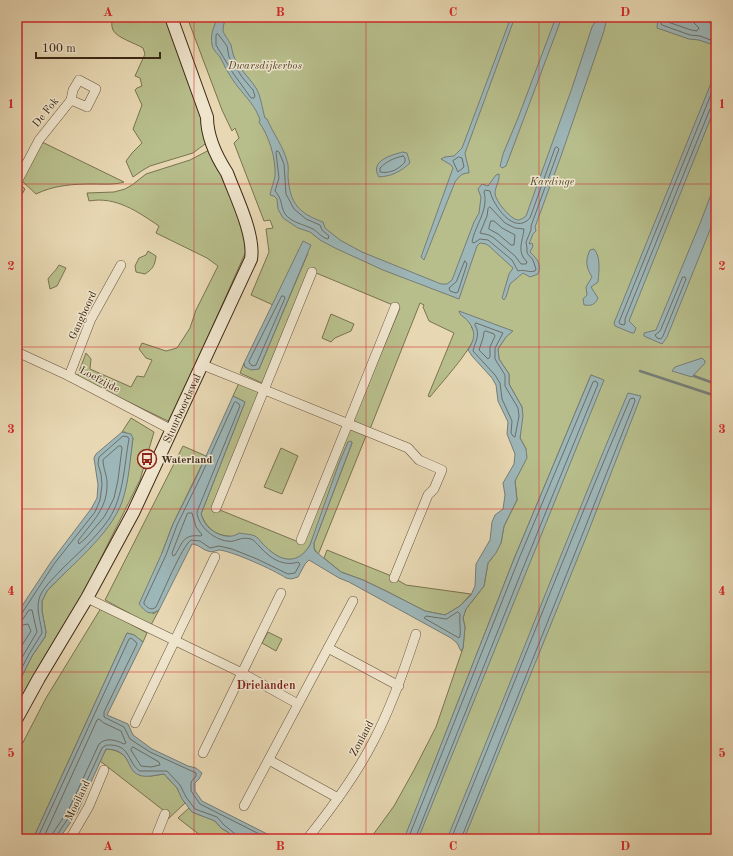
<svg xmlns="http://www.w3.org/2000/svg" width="733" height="856" viewBox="0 0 733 856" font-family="'Old Standard TT',serif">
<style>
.green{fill:#b7be8b;stroke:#7a7350;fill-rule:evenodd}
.water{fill:#9db6b8;stroke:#767d77}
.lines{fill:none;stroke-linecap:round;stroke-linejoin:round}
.shore{stroke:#6c6f66;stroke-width:1}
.stream{stroke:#767d77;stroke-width:2.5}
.street-casing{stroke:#67543c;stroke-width:10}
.secondary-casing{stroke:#3c2815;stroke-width:14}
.street{stroke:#efe5cd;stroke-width:9}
.secondary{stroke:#efe5cd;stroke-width:12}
.grid{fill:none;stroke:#d62828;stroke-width:1;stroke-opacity:0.55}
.labels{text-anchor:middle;stroke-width:3;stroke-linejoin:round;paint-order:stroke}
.park-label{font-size:11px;font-style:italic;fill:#55462d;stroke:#efe5cd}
.street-label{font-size:11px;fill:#3c2815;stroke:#efe5cd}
.poi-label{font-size:11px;font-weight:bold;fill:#3c2815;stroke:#efe5cd;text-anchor:start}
.neighbourhood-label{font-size:12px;font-weight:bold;fill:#7a1f14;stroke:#efe5cd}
.neatline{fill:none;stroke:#d62828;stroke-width:1.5}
.grid-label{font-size:13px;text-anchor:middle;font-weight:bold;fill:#d62828}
</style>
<rect width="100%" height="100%" fill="#e7d7b2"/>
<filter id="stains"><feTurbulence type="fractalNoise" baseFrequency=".005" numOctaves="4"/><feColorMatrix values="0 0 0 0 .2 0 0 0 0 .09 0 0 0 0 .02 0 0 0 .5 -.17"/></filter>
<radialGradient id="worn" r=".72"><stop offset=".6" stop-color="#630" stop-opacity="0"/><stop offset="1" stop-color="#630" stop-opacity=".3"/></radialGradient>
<!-- green -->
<g class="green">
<path d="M112,17H165L202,117L209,141L193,153L150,166L143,170L133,177L126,161L132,153L142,143L133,129L142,105L135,90L137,88L142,86L140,78L135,76L145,54L143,48C135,43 117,38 113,30C111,26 112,21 112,17Z"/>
<path d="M187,17H716V839H370L394,806L414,770L436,727L463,648L465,627L463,618L466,609L484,586L488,563L492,558L501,543L504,526L517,500L515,481L526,449L520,438L522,407L509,384V374L499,359L498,349L505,338L471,327C473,329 475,332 475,335C471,351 441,383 430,397L428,396L454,333L429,321L423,307L424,305L420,303L370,429L353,421L400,308L309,270L264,384L240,373L244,363L245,367L259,369L308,253L300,249L273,305L251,295L269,252L266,229L273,228L270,220L264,221L234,143L239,138L235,128L232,131L222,110ZM591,375L599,379L427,781L514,559Z"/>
<path d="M42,142L124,182C115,185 103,184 93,184C74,184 54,185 36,194L22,181Z"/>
<path d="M213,148L245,231L247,249L170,422L77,377L86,353L91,359L90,369L131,387L137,376L144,377L152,360L146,358L139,349L142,343L166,351L177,348L190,328L196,310L218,266L207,258L156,233L159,226C138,212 116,196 89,201L87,193L114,192L125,189L132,185L146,174L190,160Z"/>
<polygon points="20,186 22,186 25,189 17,203 17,188"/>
<path d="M148,251L156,256C155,265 153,269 145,274L136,272L135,266L139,258L146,255Z"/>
<path d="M59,265L66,268L57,286L50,289L48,279C51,274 56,271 59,265Z"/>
<polygon points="331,314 354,324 351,331 335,338 331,342 322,338"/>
<path d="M239,383L260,392L215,508L301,543L350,429L366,436L318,555L314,548V543L352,443L310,545C292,575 270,552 254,536C231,537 211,540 201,514L245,402L233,396Z"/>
<polygon points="131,418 154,432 140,480 85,590 17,704 17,686 32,656 45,637 46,632 42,611 42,601 47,591 93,544 117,512 122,501 127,481 133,438 125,432 122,432"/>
<polygon points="183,446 206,456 173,524 162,553 153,614 159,610 151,625 105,600"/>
<polygon points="281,448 298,456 282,494 264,487"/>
<polygon points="327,550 389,575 406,585 471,594 460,606 445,615 425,611 386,591 363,580 341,572 324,558"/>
<polygon points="101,608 147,633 143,642 134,635 127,633 33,839 17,839 17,754 46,698"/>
<polygon points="268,632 282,639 276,651 262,643"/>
<path d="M106,749C123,750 127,758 134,772L151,776L164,774L177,788L185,803L167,820L170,813L163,810L100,761Z"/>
<path d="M189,808C196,817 206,815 215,821C217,823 219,826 221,828C226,832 231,832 232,839H205L178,818Z"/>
</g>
<!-- water -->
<g class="water">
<path d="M218,17H226C220,35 224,31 231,45C232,48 232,51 233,54C237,67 249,77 256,88C261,96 262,108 265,118L267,119C273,133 283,146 287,161C289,166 288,171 288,177C290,203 298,213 323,222L325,228L340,240L362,252L441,284H447L452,280L474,222L479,213L481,197L478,189L482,184L488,186L496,175L499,174C500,181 495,187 495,193C495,201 510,218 517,220C521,220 523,218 526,216L572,88L592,27L598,17H607L604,31L561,156L535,227L536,231L533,234L529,244L532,243L533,246L530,252C537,259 542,264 538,274L530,277L523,273L510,284L506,297L504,300L502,298L509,274L513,268L489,246L486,244L480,243L477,246L459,299L383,270L335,248L320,240L310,232L298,228L283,218L278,209L277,199L274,196L270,195C271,189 274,182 275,176C276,158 269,136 259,122L260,120C256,107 246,97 238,87C230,77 225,67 220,57C217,53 212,49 212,44C210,34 214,26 218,17Z"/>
<path d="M511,17H515L465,153C466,160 469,167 469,173C461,173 459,177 455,182L424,260L421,257L453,168L451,165L441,159L445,157L454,156L462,148Z"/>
<polygon points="556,17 562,17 506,166 502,168 500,166 503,154 518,118"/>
<polygon points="658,17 703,17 702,19 716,26 716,46 699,40 689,39 657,28"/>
<polygon points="716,71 716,105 629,321 636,328 634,333 632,333 615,326 614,323"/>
<path d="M403,152L407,153L410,163C400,172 392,176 379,177C369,161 391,155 403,152Z"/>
<polygon points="716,181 716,215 667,337 662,344 644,336 644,333 656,330 701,221"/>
<polygon points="303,241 311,245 259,369 251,370 245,367 244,363"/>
<path d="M594,249C601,257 599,271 598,282L591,287L598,298C595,305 591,306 584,305L583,299L587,295L586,287L592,277C586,267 585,261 590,250Z"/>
<path d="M459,311L513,331L506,337L498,349L499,359L509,374V384L522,407L523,416L520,438L526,449L527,458L515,481L517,500L504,526L501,543L496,553L488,563L484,586L466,609L463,618L465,627L463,648L461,651L457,643L451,638L349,582L339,578L309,560L305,564L298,577L291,579L286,578C274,570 234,552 220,550C216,550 213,553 208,551C201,549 200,545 192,544L159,610C149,616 146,612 139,604L162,553L173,524L197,476L233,396L245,402L201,514C202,516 203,520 205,523C211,533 229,541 239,533C243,534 251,534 255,536C259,538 262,544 266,547C281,562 298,565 310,545L339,463L348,442L351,441L352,443L314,543V548L315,551L341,572L363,580L386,591L425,611L445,615L460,606L471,595L475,586L476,564L490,540L492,522L495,515L503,509L505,495L503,483L514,464L515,454L507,434L508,422L498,401L496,385L492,378L472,356L468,350C476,338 476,329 465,318C462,316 460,315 459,311Z"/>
<polygon points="702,358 705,361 705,363 692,377 672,371 675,367"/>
<polygon points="591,375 604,380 418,839 404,839 514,559"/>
<path d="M628,393L641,396L587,535L464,839H447C508,690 565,541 628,393Z"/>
<path d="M122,432L131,434L133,438C130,459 129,482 122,502C110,535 71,565 47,591L42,601V611L46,632L45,637L32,656L17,686V615L18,612L51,562L91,509L97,498L98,485L94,458L96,454Z"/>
<path d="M127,633L134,635L143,642L107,715L128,724L133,735L152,749L188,766L196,768L202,773L199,779L195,783V791L202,801L277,839H232L231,835L228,832L221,828L215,821L192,812L182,799L177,788L164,774C156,775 146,778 139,775C125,770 133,750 106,749L77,813L59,839H33Z"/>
</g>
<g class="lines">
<!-- shore -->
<g class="shore">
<polyline points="662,17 661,24 662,25 690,35 700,36 716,42"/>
<polyline points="667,17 668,22 691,30 697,31 699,28 694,23 694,17"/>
<polygon points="218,34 227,46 229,57 242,77 253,90 255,96 254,98 251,98 233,73 216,45 216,35"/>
<polyline points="716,82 619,322 620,324 624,325 625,324 625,319 710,109 713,106 716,106"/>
<path d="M557,147L559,149L531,226V230L526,242L527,248V253L533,260L536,269L535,271C528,273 525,269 518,271L512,260L488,240L480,239L474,243L472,242C475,225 489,210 484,192L485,190L490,191C493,205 514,236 530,218L555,148Z"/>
<path d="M277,151L279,152L284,164L286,194L294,209L306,219L320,225L322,230L329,236L328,239C322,238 318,232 313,229C303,224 292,223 285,214C280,205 283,200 275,191L279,178L276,153Z"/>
<path d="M403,156L405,158V162C399,169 390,174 380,172V168C387,161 394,158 403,156Z"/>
<polygon points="459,157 462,158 464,167 458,172 457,170 453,161"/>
<path d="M490,207L505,223L515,228L524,229C523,241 516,251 527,262L526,264H521L515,256L494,238L489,235L480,233L487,216L488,209Z"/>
<polygon points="491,221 494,221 502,228 515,235 514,245 511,245 498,234 489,229"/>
<polygon points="465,261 467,264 458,292 456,293 450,291 449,288 456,282"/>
<polygon points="683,277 685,277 686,279 663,336 661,339 657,338 655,335 660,331"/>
<polygon points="282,296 284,296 285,298 256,365 252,366 249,362"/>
<path d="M476,323L503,333L495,348V359L505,375V386L518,408L519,416L515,437L513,436L511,433L512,421L502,399L500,383L495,375L473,351C475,341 481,335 475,325Z"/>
<polygon points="486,331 494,334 495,336 490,347 490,357 488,359 479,350 483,338 484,332"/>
<path d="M236,402L239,404L240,406L197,512C198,526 213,539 227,541C236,543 239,536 251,539C254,540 257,544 260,547C270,558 283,567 298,562L300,564L295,573L288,574L257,559L232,549L219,546L210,548L200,541L191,540C182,546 162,595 156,607C151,611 148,608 144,604V602L166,555L177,525L200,478L234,403Z"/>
<path d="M119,446H121L122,448L118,480L114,498L109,508L104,517L86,538L79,544L78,541C91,523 107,509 107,486C108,477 103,469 103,460Z"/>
<path d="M188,513H192L196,527L202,535L201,536C183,534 183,542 175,555L173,556L172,553L182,527Z"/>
<path d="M458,612L460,614C459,621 461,629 460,636L459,638L424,618L426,616L446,619Z"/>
<path d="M17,615L22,613L54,564L95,512L100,500L102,485L101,474L98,464L99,457L123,436L128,437L129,439C124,466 124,495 109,519C96,538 77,554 61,570C53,579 42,588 39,599C36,611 41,622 42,633L29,654L17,677"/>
<polyline points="17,620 23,619 29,610 32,610 37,632 17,666"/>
<polyline points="17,626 28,624 31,631 17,653"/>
<polygon points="133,747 159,762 160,765 151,767 141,766 131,750"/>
<polyline points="37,839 129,639 131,638 136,642 137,644 104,712 104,717 124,727 130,739 150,752 196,773 196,776 191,782 191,791 200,804 269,839"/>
<path d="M43,839L97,720L99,719L104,723L121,731L126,743L124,744C116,740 106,737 99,744L69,809L53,833L51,839"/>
<path d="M57,839V835L73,811L102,748C105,745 107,745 111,745C131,746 128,764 140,771H167L180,785L186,797L195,809L217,817L224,825L234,833L236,839"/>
<polyline points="408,839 518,561 593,382 595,381 597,382 598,384 519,578 415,839"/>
<path d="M451,839C511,692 568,545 630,399L634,398L635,401L583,533L461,839"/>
</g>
<!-- stream -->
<g class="stream">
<polyline points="640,371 716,396"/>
<polyline points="694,376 716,384"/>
</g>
<!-- street casing -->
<g class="street-casing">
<g id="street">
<polygon points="79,80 96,89 87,107 71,100 73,90"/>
<polyline points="17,182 39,140 71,100"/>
<polyline points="17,352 69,376 172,430"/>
<polyline points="203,365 408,448 419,460 442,470 434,489 428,495 394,578"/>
<polyline points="69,376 91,319 121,265"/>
<polyline points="216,508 312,272"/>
<polyline points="301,540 395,307"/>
<polyline points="87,598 242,673 298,704"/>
<polyline points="328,648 399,686"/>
<polyline points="135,723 215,557"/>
<polyline points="203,753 281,593"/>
<polyline points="269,760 338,798"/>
<polyline points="244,806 353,601"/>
<polyline points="70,839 89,806 104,770"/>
<polyline points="155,839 165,814"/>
<path d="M307,839C331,809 355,777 373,742C391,708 404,671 416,634"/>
</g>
</g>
<!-- secondary casing -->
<g class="secondary-casing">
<g id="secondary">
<path id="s1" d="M17,718L39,678L87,598L133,513L251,259C255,235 236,197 227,173C216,156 207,137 207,117L171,17"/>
</g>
</g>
<!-- street -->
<use href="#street" class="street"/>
<!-- secondary -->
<use href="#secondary" class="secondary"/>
</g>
<!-- grid -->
<path class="grid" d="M194,17V839M366,17V839M539,17V839M17,184H716M17,347H716M17,509H716M17,672H716"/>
<!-- icons -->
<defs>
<g id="bus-ring" transform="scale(1)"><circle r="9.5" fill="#efe5cd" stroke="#8f2418" stroke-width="1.5"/><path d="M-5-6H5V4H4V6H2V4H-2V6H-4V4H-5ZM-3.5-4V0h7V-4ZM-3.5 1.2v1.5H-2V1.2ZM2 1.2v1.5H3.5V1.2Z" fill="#8f2418"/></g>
</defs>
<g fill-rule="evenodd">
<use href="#bus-ring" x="147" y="459"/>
</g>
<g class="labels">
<!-- park labels -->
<g class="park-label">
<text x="265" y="69">Dwarsdijkerbos</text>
<text x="552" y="185">Kardinge</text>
</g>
<!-- street labels -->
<g class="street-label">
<text transform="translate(45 112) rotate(-51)" y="4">De Fok</text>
<text transform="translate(82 315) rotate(-65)" y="4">Gangboord</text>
<text transform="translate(100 379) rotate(28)" y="4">Loefzijde</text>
<text dy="4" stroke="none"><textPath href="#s1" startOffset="351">Stuurboordswal</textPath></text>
<text transform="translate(361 738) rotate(-62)" y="4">Zonland</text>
<text transform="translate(77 800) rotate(-64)" y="4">Mooiland</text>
</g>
<!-- poi labels -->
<g class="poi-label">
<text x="161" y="463">Waterland</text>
</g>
<!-- neighbourhood labels -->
<g class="neighbourhood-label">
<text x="266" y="689">Drielanden</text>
</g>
</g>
<!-- margin -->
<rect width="733" height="856" fill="none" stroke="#e7d7b2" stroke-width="44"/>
<!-- scale -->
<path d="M36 52v6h124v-6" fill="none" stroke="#3c2815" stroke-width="2"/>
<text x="42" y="52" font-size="12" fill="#3c2815" stroke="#efe5cd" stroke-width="3" paint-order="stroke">100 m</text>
<rect x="22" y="22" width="689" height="812" class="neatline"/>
<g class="grid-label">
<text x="108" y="16">A</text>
<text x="280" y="16">B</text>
<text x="453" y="16">C</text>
<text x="625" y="16">D</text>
<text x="11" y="108">1</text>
<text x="722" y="108">1</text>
<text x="11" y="270">2</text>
<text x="722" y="270">2</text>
<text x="11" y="433">3</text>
<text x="722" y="433">3</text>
<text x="11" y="595">4</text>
<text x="722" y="595">4</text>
<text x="11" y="757">5</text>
<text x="722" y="757">5</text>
<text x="108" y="850">A</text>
<text x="280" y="850">B</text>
<text x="453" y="850">C</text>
<text x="625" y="850">D</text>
</g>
<rect width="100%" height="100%" filter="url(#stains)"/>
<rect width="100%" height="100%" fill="url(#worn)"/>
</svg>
